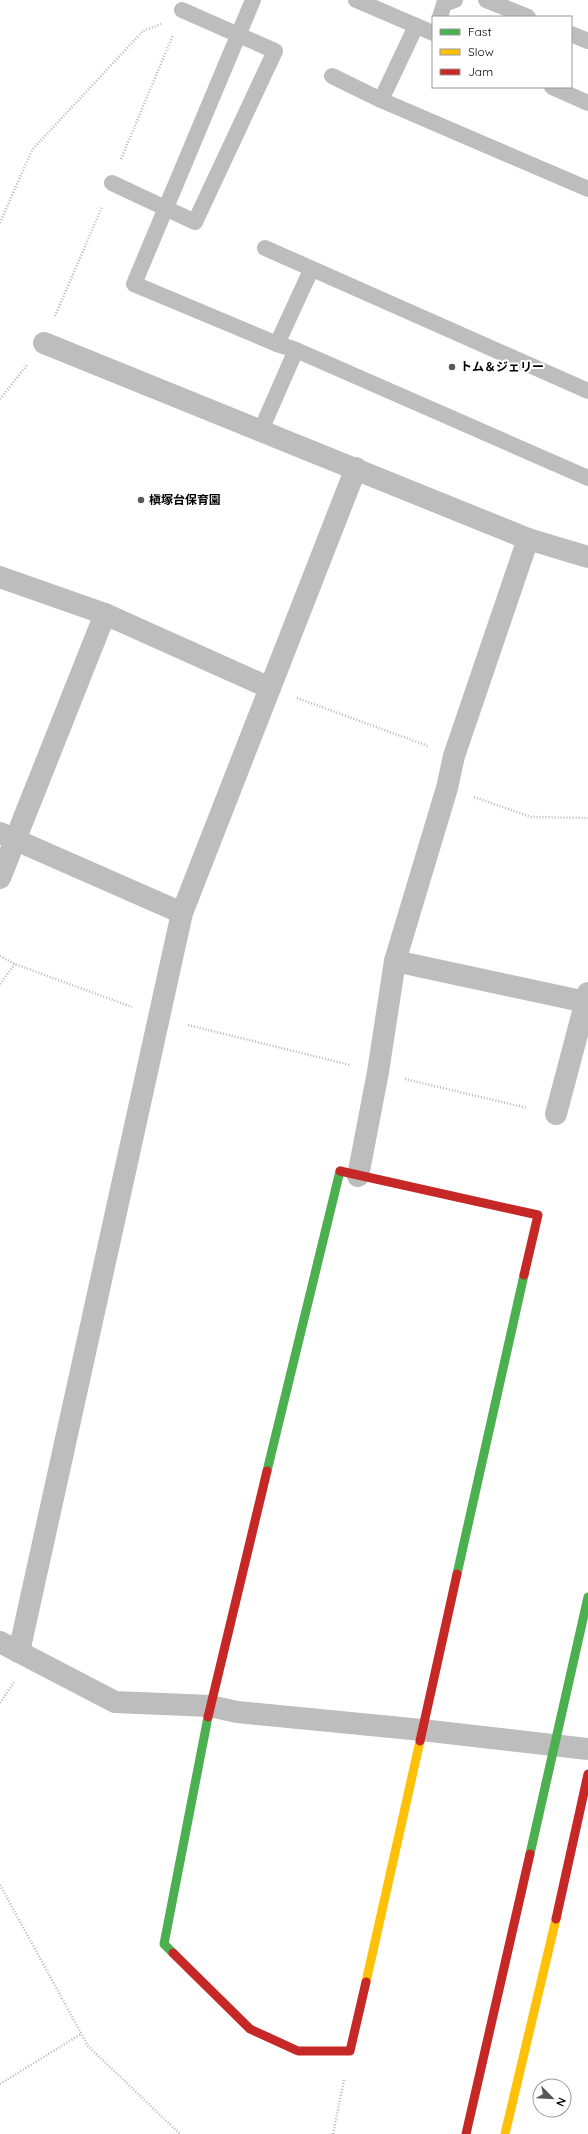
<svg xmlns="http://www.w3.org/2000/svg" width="588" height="2134" viewBox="0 0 588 2134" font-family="Quicksand,'Noto Sans JP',sans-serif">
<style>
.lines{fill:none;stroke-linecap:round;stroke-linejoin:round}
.path{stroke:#b8b8b8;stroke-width:2.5;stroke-dasharray:1 2;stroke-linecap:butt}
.lane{stroke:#bdbdbd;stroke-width:16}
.street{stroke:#bdbdbd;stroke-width:22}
.fast{stroke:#4caf50;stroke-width:9}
.slow{stroke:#ffc107;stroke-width:9}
.jam{stroke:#c62828;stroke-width:9}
.poi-dot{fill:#595959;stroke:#fff;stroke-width:1.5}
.labels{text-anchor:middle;stroke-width:4;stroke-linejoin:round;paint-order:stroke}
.poi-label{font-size:12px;font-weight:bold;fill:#000;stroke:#fff;text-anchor:start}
</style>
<rect width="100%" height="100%" fill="#fff"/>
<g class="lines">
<!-- path -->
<g class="path">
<polyline points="121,159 173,35"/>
<polyline points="0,223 32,150 143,31 161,24"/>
<polyline points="55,316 102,207"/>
<polyline points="0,399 27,365"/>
<polyline points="297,698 428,746"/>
<polyline points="474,797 531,817 588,818"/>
<polyline points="0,956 15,964 132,1007"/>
<polyline points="0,984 15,964"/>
<polyline points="188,1025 350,1065"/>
<polyline points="405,1079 527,1108"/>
<polyline points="0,1703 14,1682"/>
<polyline points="0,1885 88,2046 180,2134"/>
<polyline points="0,2084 81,2034"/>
<polyline points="333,2134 344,2080"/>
</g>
<!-- lane -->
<g class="lane">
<polyline points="253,0 134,284 277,344 296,350 588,478"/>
<polyline points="356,0 433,33"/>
<polyline points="486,0 528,17"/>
<polyline points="440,17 444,4 455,0"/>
<polyline points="571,34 588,41"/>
<polyline points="332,76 381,100 588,189"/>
<polyline points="552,87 588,103"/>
<polyline points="381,100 416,26"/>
<polyline points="112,183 195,222 275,51 182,10"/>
<polyline points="265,248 588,391"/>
<polyline points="277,344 311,270"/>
<polyline points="261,430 296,350"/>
</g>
<!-- street -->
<g class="street">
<polyline points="44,343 528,539 588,557"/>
<polyline points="0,577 105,614"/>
<polyline points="0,833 182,913"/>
<polyline points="0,878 105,614 270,688"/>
<polyline points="395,961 586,1002"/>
<polyline points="556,1114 588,993"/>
<polyline points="358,1176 378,1072 395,961 447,788 454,756 528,539"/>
<polyline points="0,1642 115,1702 210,1706 237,1712 422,1730 588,1749"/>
<polyline points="19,1652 182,913 356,468"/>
</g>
<!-- fast -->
<g class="fast">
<polyline points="267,1471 340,1171"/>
<polyline points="457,1574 524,1275"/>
<polyline points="530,1854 588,1597"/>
<polyline points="173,1953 164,1944 208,1717"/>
</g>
<!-- slow -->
<g class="slow">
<polyline points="366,1982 420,1741"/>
<polyline points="505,2134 556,1919"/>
</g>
<!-- jam -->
<g class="jam">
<polyline points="340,1171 538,1215 524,1275"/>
<polyline points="208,1717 267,1471"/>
<polyline points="420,1741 457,1574"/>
<polyline points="556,1919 588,1774"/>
<polyline points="173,1953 250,2029 298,2051 350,2051 366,1982"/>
<polyline points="466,2134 530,1854"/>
</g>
</g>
<!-- markers -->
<g class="poi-dot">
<circle cx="452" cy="367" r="4"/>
<circle cx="141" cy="500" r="4"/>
</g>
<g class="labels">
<!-- poi labels -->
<g class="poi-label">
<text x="460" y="371">トム＆ジェリー</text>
<text x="149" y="504">槇塚台保育園</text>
</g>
</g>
<!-- legend -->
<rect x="432" y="16" width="140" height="72" fill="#ffffff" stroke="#999999"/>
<rect x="440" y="29" width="20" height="6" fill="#4caf50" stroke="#999999"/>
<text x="468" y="36" font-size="12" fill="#000000">Fast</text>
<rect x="440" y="49" width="20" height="6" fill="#ffc107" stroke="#999999"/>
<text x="468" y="56" font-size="12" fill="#000000">Slow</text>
<rect x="440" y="69" width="20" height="6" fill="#c62828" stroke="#999999"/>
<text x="468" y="76" font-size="12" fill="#000000">Jam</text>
<!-- north arrow -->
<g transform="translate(552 2098) rotate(114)"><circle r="19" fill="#ffffff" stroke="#999999"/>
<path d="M0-3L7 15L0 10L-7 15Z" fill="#595959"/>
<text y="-6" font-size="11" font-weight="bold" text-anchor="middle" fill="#000000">N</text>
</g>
</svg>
